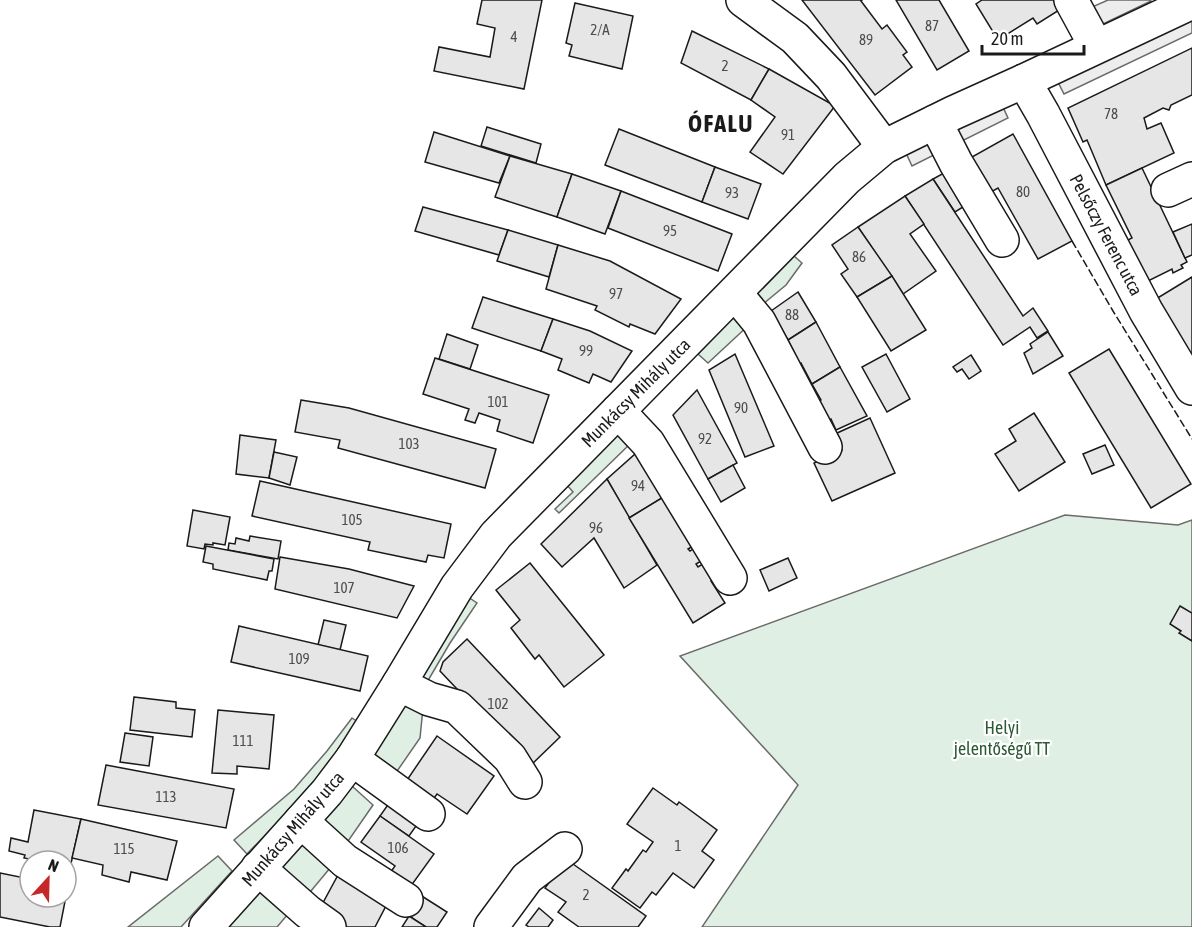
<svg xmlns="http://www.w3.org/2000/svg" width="1192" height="927" viewBox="0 0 1192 927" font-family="'Asap Condensed',sans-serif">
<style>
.green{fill:#e0efe3;stroke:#6a6a6a;stroke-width:1.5}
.parking{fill:#ededed;stroke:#6a6a6a;stroke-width:1.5}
.building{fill:#e6e6e6;stroke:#1a1a1a;stroke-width:1.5}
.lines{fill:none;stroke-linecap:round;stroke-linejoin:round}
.minor-casing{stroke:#1a1a1a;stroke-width:36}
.minor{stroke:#fff;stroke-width:33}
.fence{stroke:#1a1a1a;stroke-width:1.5;stroke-dasharray:8 3;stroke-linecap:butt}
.labels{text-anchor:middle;stroke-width:4.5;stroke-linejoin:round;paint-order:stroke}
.number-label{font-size:15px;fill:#4d4d4d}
.street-label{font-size:18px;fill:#1a1a1a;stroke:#fff}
.park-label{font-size:18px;fill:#2b5a34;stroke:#fff}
.district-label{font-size:24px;font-weight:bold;letter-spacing:1.5px;fill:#1a1a1a;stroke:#fff}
</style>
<rect width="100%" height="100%" fill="#fff"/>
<!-- green -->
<g class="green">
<polygon points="794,256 802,263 786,285 763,304 755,296"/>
<polygon points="739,312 750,324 708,363 698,354"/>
<polygon points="622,431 632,442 559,513 555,509 573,492 567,485"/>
<polygon points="1065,515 1178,525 1192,520 1192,927 702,927 798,785 680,656"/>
<polygon points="468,597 477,603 450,643 426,684 418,679"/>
<polygon points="407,701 423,708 420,738 393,777 371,760"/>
<polygon points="352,718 358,722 337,754 303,796 247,854 234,840 294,789 327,751"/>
<polygon points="352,786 373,805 344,847 319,826"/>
<polygon points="308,836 335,862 306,897 277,871"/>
<polygon points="218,856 232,871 181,927 128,927"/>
<polygon points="263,886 294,907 277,927 225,927"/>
</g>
<!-- parking -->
<g class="parking">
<polygon points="1108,0 1150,0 1151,1 1101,25 1092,7"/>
<polygon points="1192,19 1192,33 1064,94 1058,82"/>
<polygon points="1002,105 1008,118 912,166 906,153"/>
</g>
<!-- building -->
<g class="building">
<polygon points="482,0 542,0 524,89 434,71 439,47 490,57 495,28 477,24"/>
<polygon points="802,0 862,0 861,1 882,29 887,25 907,52 903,55 912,67 875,95"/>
<polygon points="896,0 939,0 969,51 937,70"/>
<polygon points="982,0 1059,0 1064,7 1037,24 1033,18 998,40 976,4"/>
<polygon points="575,3 633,16 622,69 569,56 572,45 566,43"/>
<polygon points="692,31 769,69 751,100 681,63"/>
<polygon points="1192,48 1192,95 1171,105 1169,110 1163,108 1144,118 1147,129 1161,123 1174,153 1106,185 1087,140 1083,142 1068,108"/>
<polygon points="769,69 835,106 783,174 750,152 775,117 751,100"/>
<polygon points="487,127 541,144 536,163 481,146"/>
<polygon points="619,129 715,167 702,202 605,165"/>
<polygon points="434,132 510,156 499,183 425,162"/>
<polygon points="1013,134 1072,241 1038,259 998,188 982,197 963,162"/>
<polygon points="510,156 572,174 557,217 495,197"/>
<polygon points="715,167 761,184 748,219 702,202"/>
<polygon points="953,168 971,202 955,212 933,179"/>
<polygon points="1142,168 1187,262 1181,265 1183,268 1173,273 1172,269 1142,284 1122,243 1132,238 1106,185"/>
<polygon points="572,174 621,191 605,234 557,217"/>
<polygon points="933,179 1023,316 1033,308 1048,331 1037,338 1030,327 1003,345 905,196"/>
<polygon points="621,191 732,234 718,271 608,228"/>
<polygon points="905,196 924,224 910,234 936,271 903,294 858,227"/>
<polygon points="423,207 508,230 499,255 415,231"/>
<polygon points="1192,224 1192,255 1185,258 1173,232"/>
<polygon points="858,227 892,276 857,297 841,274 848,269 832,245"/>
<polygon points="508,230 558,245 549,277 497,261"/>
<polygon points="558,245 610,261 681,299 655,334 630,324 629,327 595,310 597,306 546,289"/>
<polygon points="892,276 926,330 891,351 857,297"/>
<polygon points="1192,277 1192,368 1151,302"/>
<polygon points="798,292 816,322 788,340 780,326 775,329 771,311"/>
<polygon points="483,297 553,319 541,351 472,328"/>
<polygon points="553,319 590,331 632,351 611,382 593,374 589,383 558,370 562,359 541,351"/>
<polygon points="816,322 840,367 812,384 801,363 796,366 791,356 795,354 788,340"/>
<polygon points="1048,332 1063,356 1033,374 1024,353 1032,348 1030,344"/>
<polygon points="447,334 478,345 470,369 439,359"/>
<polygon points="1109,349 1191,484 1151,508 1069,373"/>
<polygon points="735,354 774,446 745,457 709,370"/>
<polygon points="886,354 910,399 887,412 862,367"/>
<polygon points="971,355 981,371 969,379 962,369 957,372 953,367"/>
<polygon points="435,358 549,395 533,443 497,431 500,420 479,413 475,423 465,420 469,409 423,394"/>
<polygon points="840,367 867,416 836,430 831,419 822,424 813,404 821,400 812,384"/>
<polygon points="697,390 737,463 708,479 673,415"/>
<polygon points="301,400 349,408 496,449 485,488 338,448 340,440 295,432"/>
<polygon points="1034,413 1065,462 1019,491 995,454 1016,441 1009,429"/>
<polygon points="870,418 895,473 832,501 814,463 842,450 835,434"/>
<polygon points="240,435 276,440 269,478 236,474"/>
<polygon points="1105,445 1114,465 1092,474 1083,454"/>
<polygon points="643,447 670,493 629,518 607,479"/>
<polygon points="274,452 297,457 290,485 269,478"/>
<polygon points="733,465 745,488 721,502 708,479"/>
<polygon points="607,479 657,565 624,588 594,538 562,567 541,544"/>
<polygon points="260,481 451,524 444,558 428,555 426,562 368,550 370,542 252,516"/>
<polygon points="670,493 697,544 688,549 690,551 699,545 706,558 696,564 698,567 709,560 718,577 711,581 725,603 693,623 629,518"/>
<polygon points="193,510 230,517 225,545 213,543 213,545 205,544 204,549 187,546"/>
<polygon points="250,536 281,541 278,559 228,550 229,543 235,544 236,538 249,541"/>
<polygon points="206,546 274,559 272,571 269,571 267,580 213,569 213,564 203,562"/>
<polygon points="280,557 349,569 414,586 397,618 275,589"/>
<polygon points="788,558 797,578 769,591 760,570"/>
<polygon points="530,563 604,655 564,687 539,655 535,659 511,628 520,620 496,590"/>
<polygon points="1180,606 1192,613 1192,641 1179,633 1181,631 1170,624"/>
<polygon points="324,620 346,625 340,650 318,645"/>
<polygon points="239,626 368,656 360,691 231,662"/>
<polygon points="467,639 560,737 530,766 440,671 443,662"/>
<polygon points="134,697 176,702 176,708 195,710 192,737 130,730"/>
<polygon points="218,710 274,715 269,769 237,766 237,774 212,773"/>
<polygon points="125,733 153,737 149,766 120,762"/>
<polygon points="437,736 494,776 467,814 437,794 432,801 405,783"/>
<polygon points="106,765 234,789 226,828 98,805"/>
<polygon points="653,788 677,805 679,802 717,830 702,851 714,860 694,888 673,873 656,895 652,892 640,908 612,888 626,869 628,871 643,850 646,852 653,842 627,824"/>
<polygon points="392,799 421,819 409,836 380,816"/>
<polygon points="34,810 81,819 70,868 66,867 66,861 40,861 24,858 25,855 9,851 11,838 28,842"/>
<polygon points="380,816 434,854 408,890 388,876 395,866 361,842"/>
<polygon points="81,819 177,841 167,880 131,872 129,882 102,875 103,865 72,858"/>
<polygon points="566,859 646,916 638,927 579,927 558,912 566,902 545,888"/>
<polygon points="0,873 30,879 30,897 66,897 66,886 68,886 60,927 50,927 0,917"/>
<polygon points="338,875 388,902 375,927 347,927 318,912"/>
<polygon points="417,893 447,912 437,927 426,927 404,913"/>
<polygon points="539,908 553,920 548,927 529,927 526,925"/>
<polygon points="409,916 426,927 402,927"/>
</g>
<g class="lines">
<!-- minor casing -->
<g class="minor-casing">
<g id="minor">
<polyline points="743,0 795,38 831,76 884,147"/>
<polyline points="1071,0 1096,46"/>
<polyline points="1024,81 1043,114 1146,311 1192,388"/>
<polyline points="935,122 956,163 1002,240"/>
<polyline points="1168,190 1192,179"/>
<polyline points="735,293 759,322 825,447"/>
<polyline points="618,411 648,443 730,578"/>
<polyline points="399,684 429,699 457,707 510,758 525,782"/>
<polyline points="352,759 428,814"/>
<polyline points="301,821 345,861 406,900"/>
<polyline points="258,868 308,912 329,927"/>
<polyline points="206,927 327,792 352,759 399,684 457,587 496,535 847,178 884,147 953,113 1024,81 1192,2"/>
<polyline points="491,927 527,878 565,849"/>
</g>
</g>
<!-- minor -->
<use href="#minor" class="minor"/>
<!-- fence -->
<polyline class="fence" points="1072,241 1113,311 1192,439"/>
</g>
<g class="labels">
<!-- number labels -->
<g class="number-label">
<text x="932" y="31">87</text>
<text x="600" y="35">2/A</text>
<text x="514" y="42">4</text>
<text x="866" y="45">89</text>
<text x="725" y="71">2</text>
<text x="1111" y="119">78</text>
<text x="788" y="140">91</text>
<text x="1023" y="197">80</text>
<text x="732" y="198">93</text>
<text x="670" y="236">95</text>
<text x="859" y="262">86</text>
<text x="616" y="299">97</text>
<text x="792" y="320">88</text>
<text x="586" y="356">99</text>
<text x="498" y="407">101</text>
<text x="741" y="413">90</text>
<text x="705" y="444">92</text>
<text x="409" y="449">103</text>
<text x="638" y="491">94</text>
<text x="352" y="525">105</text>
<text x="596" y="533">96</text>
<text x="344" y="593">107</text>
<text x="299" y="664">109</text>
<text x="498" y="709">102</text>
<text x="243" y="746">111</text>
<text x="166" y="802">113</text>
<text x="678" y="851">1</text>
<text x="398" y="853">106</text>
<text x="124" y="854">115</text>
<text x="586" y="900">2</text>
</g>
<!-- street labels -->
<g class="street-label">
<text transform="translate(1106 235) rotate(62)" y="6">Pelsőczy Ferenc utca</text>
<text transform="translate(636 393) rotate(-45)" y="6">Munkácsy Mihály utca</text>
<text transform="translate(293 829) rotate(-49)" y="6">Munkácsy Mihály utca</text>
</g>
<!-- park labels -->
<g class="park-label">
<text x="1002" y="734">Helyi<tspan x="1002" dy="21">jelentőségű TT</tspan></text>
</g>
<!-- district labels -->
<g class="district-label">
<text x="721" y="132">ÓFALU</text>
</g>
</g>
<!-- north arrow -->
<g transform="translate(48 879) rotate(22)"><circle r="28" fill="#ffffff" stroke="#a3a3a3" stroke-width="1.5"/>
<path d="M0-4.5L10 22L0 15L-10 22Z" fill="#c62828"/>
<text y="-9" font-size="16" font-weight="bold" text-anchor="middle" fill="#1a1a1a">N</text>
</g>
<!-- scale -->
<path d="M982 45v9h102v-9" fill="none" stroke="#1a1a1a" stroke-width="3"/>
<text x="991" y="45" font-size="18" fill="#1a1a1a" stroke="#ffffff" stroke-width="4.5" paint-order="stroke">20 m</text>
</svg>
